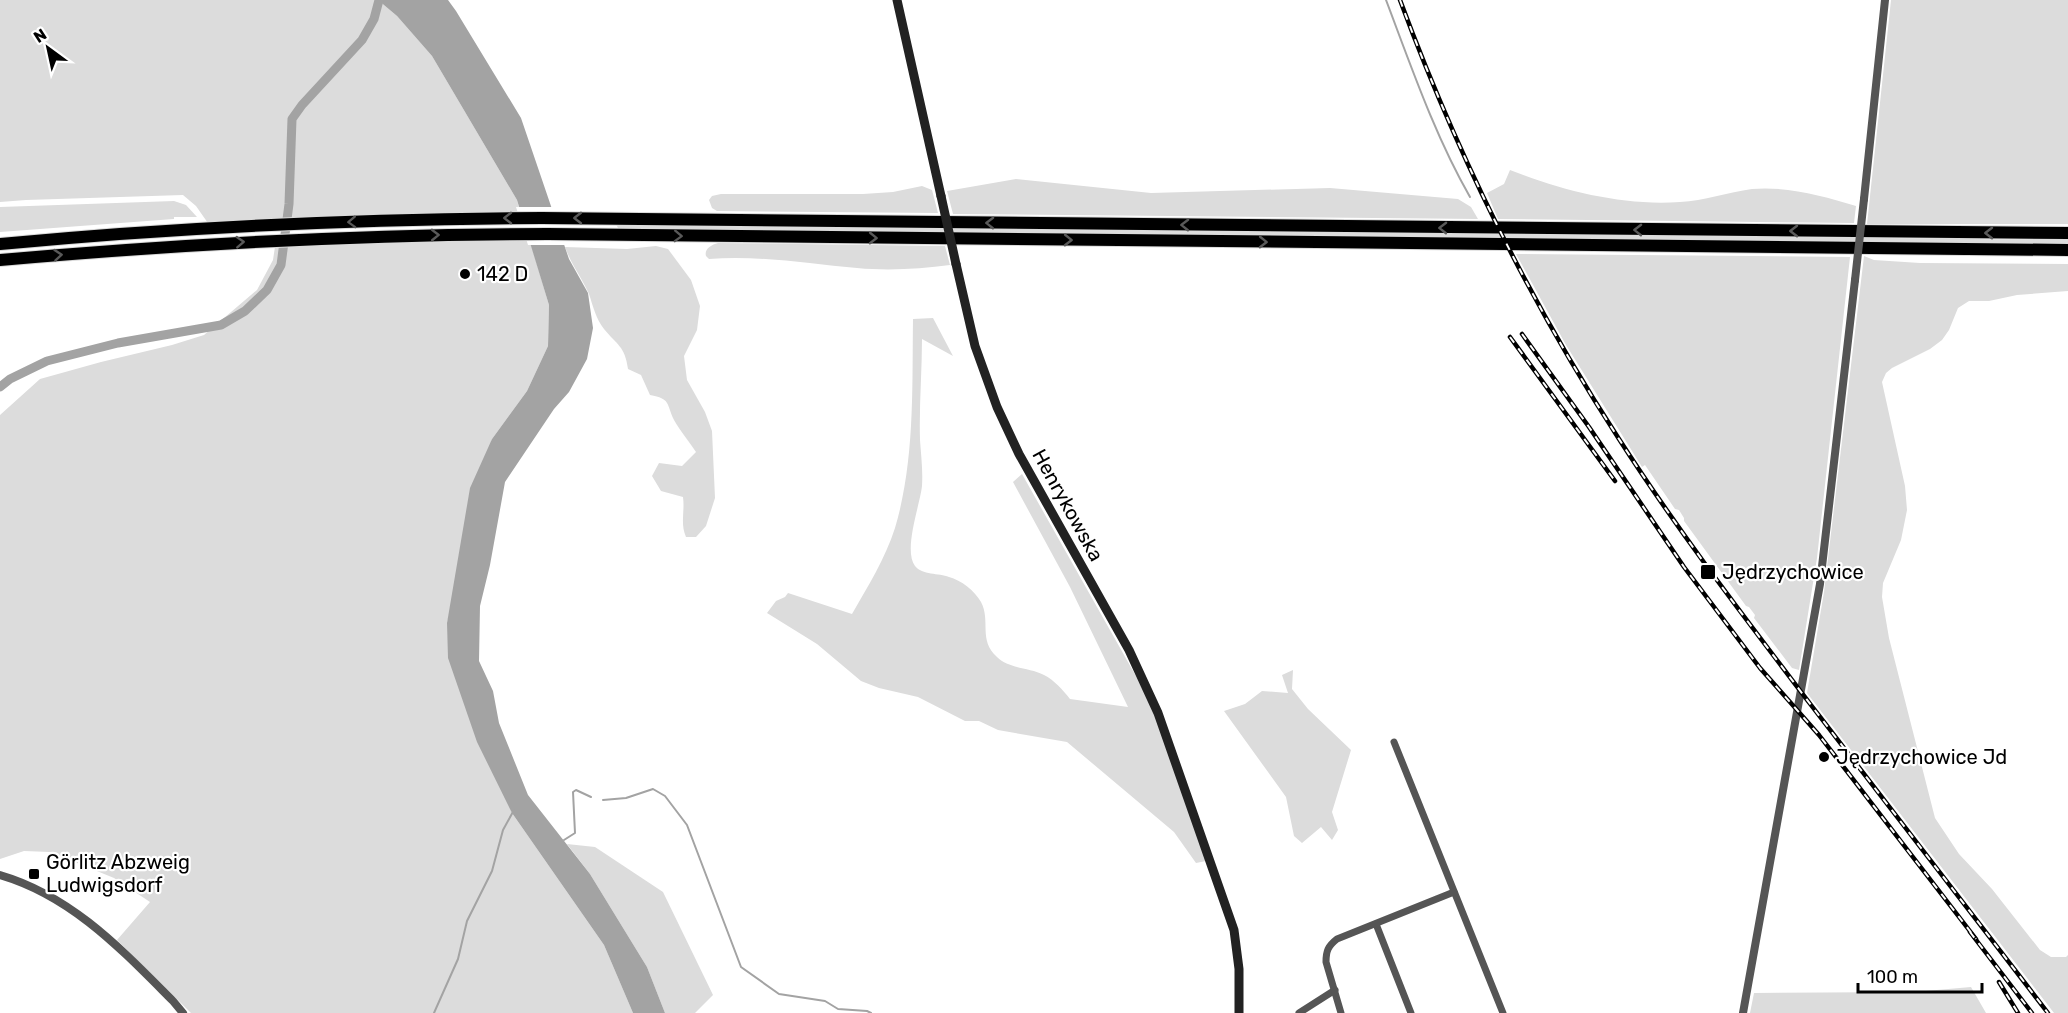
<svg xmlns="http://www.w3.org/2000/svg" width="2068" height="1013" viewBox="0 0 2068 1013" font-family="Rubik,sans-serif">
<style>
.green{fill:#dcdcdc}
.water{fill:#a3a3a3}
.pier{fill:#fff}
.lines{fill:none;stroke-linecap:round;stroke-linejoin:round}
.stream{stroke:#a3a3a3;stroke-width:2}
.canal{stroke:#a3a3a3;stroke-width:9}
.motorway-casing{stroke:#dbdbdb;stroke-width:14}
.minor{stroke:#555;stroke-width:7}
.tertiary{stroke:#555;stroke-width:8}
.secondary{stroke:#222;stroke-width:9}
.motorway{stroke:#000;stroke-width:12}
.rail-casing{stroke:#000;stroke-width:4.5}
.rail{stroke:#fff;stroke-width:2;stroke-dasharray:7;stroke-linecap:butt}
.tertiary-bridge{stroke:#555;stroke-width:8}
.secondary-bridge{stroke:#222;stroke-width:9}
.oneway{stroke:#595959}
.poi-dot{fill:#000;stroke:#fff;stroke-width:2}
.labels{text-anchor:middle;stroke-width:4.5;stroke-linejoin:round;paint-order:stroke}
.poi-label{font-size:20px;fill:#000;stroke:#fff;text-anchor:start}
.street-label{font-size:20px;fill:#000;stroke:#fff}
</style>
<rect width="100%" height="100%" fill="#fff"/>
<!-- green -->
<g class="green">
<polygon points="0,0 378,0 397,16 432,56 517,200 522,218 210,226 196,206 183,195 26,200 0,202"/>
<polygon points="1891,0 2068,0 2068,224 1867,224"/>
<path d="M1510,170C1563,191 1622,206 1680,202C1704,201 1728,192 1752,189C1787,186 1823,196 1856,206L1854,223L1498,219L1487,193L1504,184Z"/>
<polygon points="1016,179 1151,193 1330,188 1458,199 1471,207 1478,219 953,214 947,191"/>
<polygon points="922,186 932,190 938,213 717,211 712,208 709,200 712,196 721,194 863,194 893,192"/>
<polygon points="174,201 186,205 197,217 174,217 174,219 0,232 0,207"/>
<polygon points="616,224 2068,240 2068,244 654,229 618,228"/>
<polygon points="528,234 549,305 548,346 527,391 492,439 447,623 512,813 604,945 633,1013 191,1013 117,940 150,902 114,878 50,852 24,851 0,859 0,415 40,379 101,362 172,345 204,335 257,290 273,260 276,240"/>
<path d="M718,243L945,246L950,265C920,269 888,271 857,268C808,264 759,255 709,259L706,256C704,249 711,245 718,243Z"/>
<path d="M656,246L668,249L691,280L700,306L697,330L684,356L687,380L705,412L712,431L715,498L706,526L696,537H686C680,523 685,512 683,497L661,491L652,476L659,463L682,466L696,452C689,441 680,431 674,420C666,403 671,399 650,395L641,375L628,369C625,346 617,345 604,329C596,319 593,306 589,294C582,278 571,264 565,247L627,249Z"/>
<polygon points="1516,254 1850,257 1817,558 1799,670 1792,668 1754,618 1755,615 1749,607 1746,606 1684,521 1684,518 1679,510 1675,509 1645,465 1642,467 1566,345"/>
<polygon points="1864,256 1874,260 1920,263 2068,264 2068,291 2017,295 1989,301 1969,301 1958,308 1949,330 1942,340 1930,349 1892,368 1886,373 1882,382 1905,486 1907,510 1901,540 1883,583 1882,597 1889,638 1935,818 1959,854 1992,889 2040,950 2051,957 2066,957 2068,955 2068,1013 2054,1013 1807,693 1824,592"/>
<path d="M933,318L953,356L922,339C922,372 919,406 920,440C921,455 923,470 922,486C920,505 903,550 915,566C922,575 939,573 949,577C961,580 975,591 981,602C991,621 978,640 997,657C1009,669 1029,667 1044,675C1054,680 1063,690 1070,699L1128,707L1070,587L1013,482L1022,474L1137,678L1155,715L1206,861L1196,863L1174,832L1067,742L998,730L979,721H965L918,697L879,688L861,681L817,644L767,613L776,601L785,597L788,593L852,614C868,586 885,559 895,528C915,461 912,388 913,319Z"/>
<polygon points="1293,670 1292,689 1308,709 1351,750 1332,812 1338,830 1332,840 1321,827 1302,843 1294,836 1286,797 1224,711 1245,704 1262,691 1288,693 1282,675"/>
<polygon points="567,844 595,847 663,892 713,995 695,1013 665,1013 647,967 590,874"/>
<polygon points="1971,987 1986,1013 1750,1013 1754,993 1914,992"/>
</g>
<!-- water -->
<polygon class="water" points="378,0 448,0 456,11 521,118 569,259 588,293 593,328 587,359 569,392 554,409 505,482 490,565 480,606 479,661 493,691 499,723 528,795 590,874 647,967 665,1013 633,1013 604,945 512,813 477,742 448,658 447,623 470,488 492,439 527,391 548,346 549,305 517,200 432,56 397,16"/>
<!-- pier -->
<polygon class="pier" points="516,207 554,207 567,245 528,245"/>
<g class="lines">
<!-- stream -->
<g class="stream">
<path d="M1386,0C1411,66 1435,136 1470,197"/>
<polyline points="603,800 626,798 653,789 665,796 687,825 741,967 779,994 825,1001 838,1009 867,1011 871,1013"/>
<polyline points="564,840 575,833 573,792 576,790 591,797"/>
<polyline points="434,1013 458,959 467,921 492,871 503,830 514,810"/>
</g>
<!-- canal -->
<polyline class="canal" points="0,387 10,379 47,361 118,343 221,325 245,311 267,290 281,265 289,204 292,119 302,105 362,40 374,19 379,0"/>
<!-- motorway casing -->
<g class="motorway-casing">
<g id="motorway">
<path d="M0,244C180,227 361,219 542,218L2068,233"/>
<path d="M0,260C183,244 365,234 548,234L2068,250"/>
</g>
</g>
<!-- minor -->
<g class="minor">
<polyline points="1394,742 1503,1013"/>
<polyline points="1376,924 1411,1013"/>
<polyline points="1299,1013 1335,990"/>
<path d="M1341,1013L1326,962C1326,951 1328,946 1337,939L1454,892"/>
</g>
<!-- tertiary -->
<g class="tertiary">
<polyline points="1864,199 1885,0"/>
<path d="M0,875C72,896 122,950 173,1001L183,1013"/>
<polyline points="1743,1013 1820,584 1855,280"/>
</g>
<!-- secondary -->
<g class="secondary">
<polyline points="897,0 941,196"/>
<polyline points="956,264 975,346 997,407 1019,454 1129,650 1158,713 1234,930 1239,969 1239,1013"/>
</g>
<!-- motorway -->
<use href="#motorway" class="motorway"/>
<!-- rail casing -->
<g class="rail-casing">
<g id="rail">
<path d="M1400,0C1457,154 1530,302 1619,439C1678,531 1745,618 1811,705C1890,808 1969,910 2048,1013"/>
<polyline points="1522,334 1589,427 1684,567 1760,668 1819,735 1976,939"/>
<polyline points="1510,337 1615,481"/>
<polyline points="1970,932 2032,1013"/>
<polyline points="1999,982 2018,1013"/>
</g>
</g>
<!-- rail -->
<use href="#rail" class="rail"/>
<!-- tertiary-bridge -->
<polyline class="tertiary-bridge" points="1855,280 1864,199"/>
<!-- secondary-bridge -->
<polyline class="secondary-bridge" points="941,196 956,264"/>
</g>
<!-- one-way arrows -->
<defs><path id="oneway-chevron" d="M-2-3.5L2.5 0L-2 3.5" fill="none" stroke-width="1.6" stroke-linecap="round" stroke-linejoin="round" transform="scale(1.5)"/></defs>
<g class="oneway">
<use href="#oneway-chevron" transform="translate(508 218) rotate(180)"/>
<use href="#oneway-chevron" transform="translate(578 218) rotate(180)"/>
<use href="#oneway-chevron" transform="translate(352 222) rotate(178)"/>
<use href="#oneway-chevron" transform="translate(990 223) rotate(-179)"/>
<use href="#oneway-chevron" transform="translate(1185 225) rotate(-179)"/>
<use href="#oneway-chevron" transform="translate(1443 228) rotate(-179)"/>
<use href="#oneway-chevron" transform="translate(1638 230) rotate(-179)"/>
<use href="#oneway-chevron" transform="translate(1794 231) rotate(-180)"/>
<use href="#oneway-chevron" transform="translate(1989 233) rotate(-180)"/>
<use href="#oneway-chevron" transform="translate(435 235) rotate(-1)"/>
<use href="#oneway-chevron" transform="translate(678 236) rotate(2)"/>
<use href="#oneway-chevron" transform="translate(873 238) rotate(1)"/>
<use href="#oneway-chevron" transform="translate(1068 240) rotate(1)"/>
<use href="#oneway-chevron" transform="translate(240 242) rotate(-3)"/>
<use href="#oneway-chevron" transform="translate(1263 242) rotate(1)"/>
<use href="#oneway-chevron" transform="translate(58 255) rotate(-5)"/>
</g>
<!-- markers -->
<g class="poi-dot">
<circle cx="465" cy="274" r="6"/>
<rect x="1700" y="564" width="16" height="16" rx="3"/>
<circle cx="1824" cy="757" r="6"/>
<rect x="28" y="868" width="12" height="12" rx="3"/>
</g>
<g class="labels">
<!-- poi labels -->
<g class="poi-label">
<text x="477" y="281">142 D</text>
<text x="1722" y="579">Jędrzychowice</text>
<text x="1836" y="764">Jędrzychowice Jd</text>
<text x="46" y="869">Görlitz Abzweig<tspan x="46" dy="23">Ludwigsdorf</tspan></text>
</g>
<!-- street labels -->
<g class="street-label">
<text transform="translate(1068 505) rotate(61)" y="7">Henrykowska</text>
</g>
</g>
<!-- north arrow -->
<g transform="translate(48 48) rotate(327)" stroke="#ffffff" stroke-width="4.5" paint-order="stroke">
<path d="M0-4.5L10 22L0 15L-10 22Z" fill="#000000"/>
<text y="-9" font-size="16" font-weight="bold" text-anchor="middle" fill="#000000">N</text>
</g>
<!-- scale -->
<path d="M1858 983v9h124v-9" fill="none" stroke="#000000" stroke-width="3"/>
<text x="1867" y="983" font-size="18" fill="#000000" stroke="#ffffff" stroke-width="4.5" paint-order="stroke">100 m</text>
</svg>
